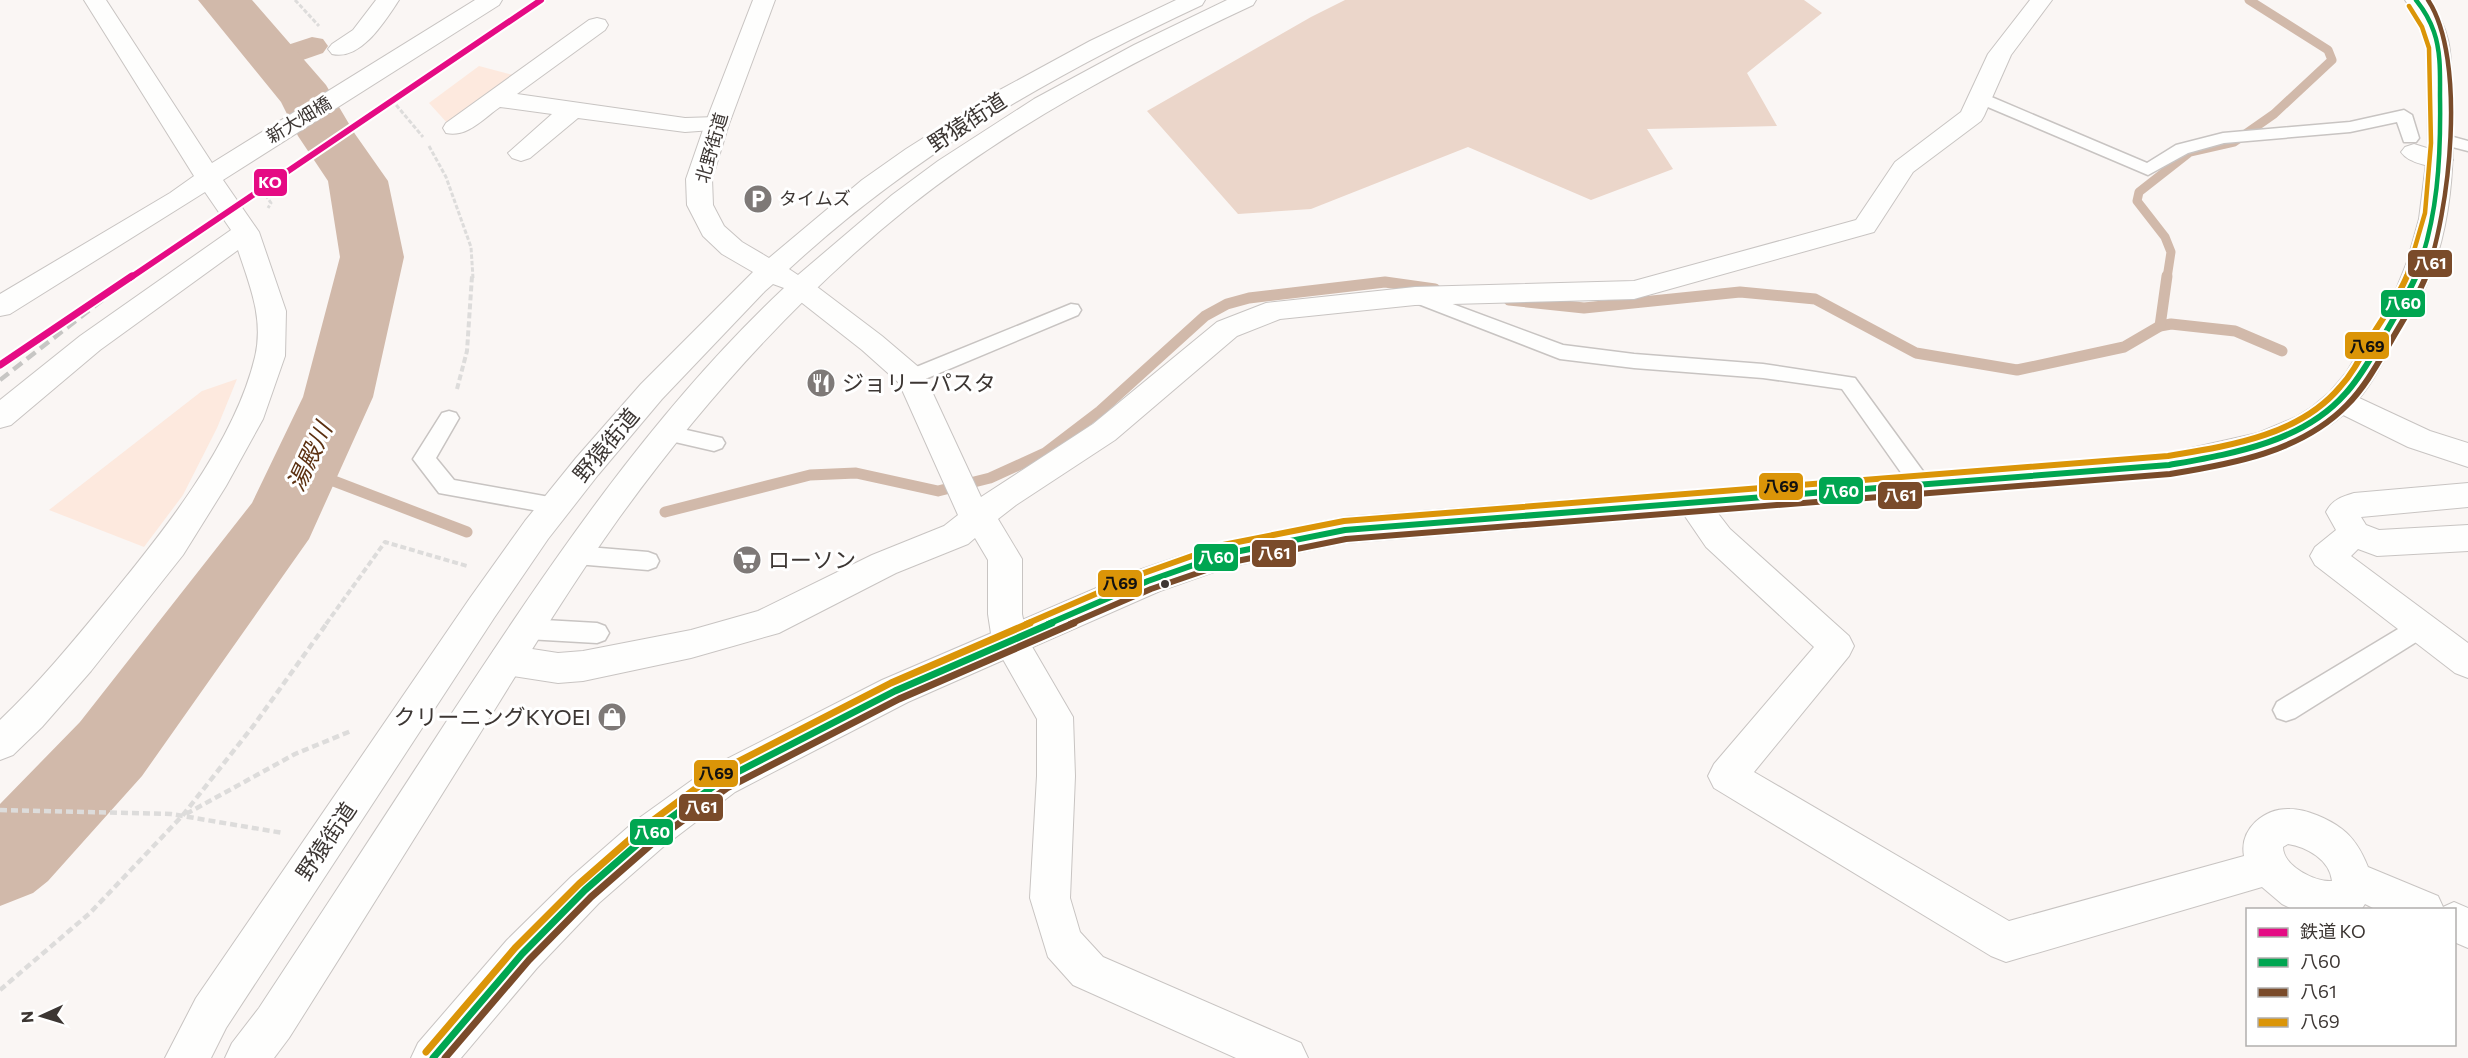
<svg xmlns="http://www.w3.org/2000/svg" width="2468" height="1058" viewBox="0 0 2468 1058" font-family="Commissioner,'Noto Sans JP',sans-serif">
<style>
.green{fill:#fde9de}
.forest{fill:#ebd6ca}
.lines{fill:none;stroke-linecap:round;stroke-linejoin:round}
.stream-far1{stroke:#d1b9aa;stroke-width:9}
.stream{stroke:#d1b9aa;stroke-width:11}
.canal{fill:#d1b9aa;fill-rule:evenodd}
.river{fill:#d1b9aa;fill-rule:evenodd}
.service-casing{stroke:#c8c4c2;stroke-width:3}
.minor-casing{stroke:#c8c4c2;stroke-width:2}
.tertiary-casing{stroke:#c8c4c2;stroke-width:2}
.secondary-casing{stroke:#c8c4c2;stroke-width:2}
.path-far2{stroke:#dddcdb;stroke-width:3;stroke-dasharray:4.5 2;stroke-linecap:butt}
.path-far1{stroke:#dddcdb;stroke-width:4;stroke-dasharray:6 3;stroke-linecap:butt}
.path{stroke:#dddcdb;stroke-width:4.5;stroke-dasharray:7 4;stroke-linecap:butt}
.service{fill:#fefefd;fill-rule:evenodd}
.minor{fill:#fefefd;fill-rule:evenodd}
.tertiary{fill:#fefefd;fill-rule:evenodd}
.secondary{fill:#fefefd;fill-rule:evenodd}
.rail-far1{stroke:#c7c6c4;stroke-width:4;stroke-dasharray:9 4.5;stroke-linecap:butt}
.rail{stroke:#c7c6c4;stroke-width:4.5;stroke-dasharray:11 6;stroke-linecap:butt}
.bus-1-far2-casing{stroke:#fff;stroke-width:8}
.bus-1-far1-casing{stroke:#fff;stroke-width:10}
.bus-1-casing{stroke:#fff;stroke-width:11}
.bus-2-far2-casing{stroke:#fff;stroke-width:8}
.bus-2-far1-casing{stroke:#fff;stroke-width:10}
.bus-2-casing{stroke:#fff;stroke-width:11}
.bus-3-far2-casing{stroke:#fff;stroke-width:8}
.bus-3-far1-casing{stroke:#fff;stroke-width:10}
.bus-3-casing{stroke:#fff;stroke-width:11}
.bus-1-far2{stroke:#00a651;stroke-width:4.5}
.bus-1-far1{stroke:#00a651;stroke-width:6}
.bus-1{stroke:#00a651;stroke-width:7}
.bus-2-far2{stroke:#7a4b2a;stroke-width:4.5}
.bus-2-far1{stroke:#7a4b2a;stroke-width:6}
.bus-2{stroke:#7a4b2a;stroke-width:7}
.bus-3-far2{stroke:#db9508;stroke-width:4.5}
.bus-3-far1{stroke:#db9508;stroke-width:6}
.bus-3{stroke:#db9508;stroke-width:7}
.rail-1-far1-casing{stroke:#fff;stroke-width:10}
.rail-1-casing{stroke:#fff;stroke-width:11}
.rail-1-far1{stroke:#e50b84;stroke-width:6}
.rail-1{stroke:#e50b84;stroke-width:7}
.bus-dot{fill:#3c3633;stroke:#fff;stroke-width:2}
.labels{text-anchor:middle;stroke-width:6;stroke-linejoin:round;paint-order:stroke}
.far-street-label{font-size:18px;fill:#3c3633;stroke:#fff}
.far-poi-label{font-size:18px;fill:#3c3633;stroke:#fff;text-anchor:start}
.street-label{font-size:22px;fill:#3c3633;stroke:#fff}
.poi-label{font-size:22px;fill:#3c3633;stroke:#fff;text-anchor:start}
.water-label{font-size:24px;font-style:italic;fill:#5c3010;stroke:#fff}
.line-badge{stroke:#fff;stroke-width:2}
.badge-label{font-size:16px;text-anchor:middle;font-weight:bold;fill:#fff}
.pale-badge-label{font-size:16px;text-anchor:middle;font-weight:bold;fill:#111}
</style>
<rect width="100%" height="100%" fill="#faf6f4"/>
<!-- green -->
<g class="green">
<polygon points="479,66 517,76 449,125 429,103"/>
<polygon points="237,379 217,428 183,495 144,547 49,510 202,391"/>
</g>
<!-- forest -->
<polygon class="forest" points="1345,0 1804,0 1822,13 1747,73 1777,126 1647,129 1673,169 1591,200 1468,147 1311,209 1238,214 1147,111 1311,17"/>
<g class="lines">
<!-- stream-far1 -->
<polyline class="stream-far1" points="2167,278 2171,252 2165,237 2137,201 2139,192 2190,152 2234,142 2274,114 2332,60 2328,50 2249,0"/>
<!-- stream -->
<g class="stream">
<polyline points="1509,300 1584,308 1740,292 1815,299 1916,353 2017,370 2124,347 2160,326 2171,324 2235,331 2282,351"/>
<polyline points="2160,326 2167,276"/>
<polyline points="305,470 467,532"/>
<polyline points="665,512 810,475 856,473 938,491 990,478 1045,453 1100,411 1205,316 1227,304 1249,298 1385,282 1435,289"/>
</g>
<!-- canal -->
<polygon class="canal" points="312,37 323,39 328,46 323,53 274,70 263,67 258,60 263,53"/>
<!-- river -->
<polygon class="river" points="198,0 252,0 326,85 355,134 388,181 404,257 373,397 309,539 142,776 48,881 33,893 0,906 0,804 80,722 252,503 303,397 340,257 328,181 298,136 281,102"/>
<!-- service casing -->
<g class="service-casing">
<g id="service">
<polygon points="1982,93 2147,163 2176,145 2223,133 2350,122 2404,110 2412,115 2419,138 2416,142 2404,142 2397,122 2350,132 2224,143 2188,153 2148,175 1976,102 1974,98 1976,94"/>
<polygon points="2439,133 2468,141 2468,151 2433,142 2430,138 2433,134"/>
<polygon points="1415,290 1563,345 1634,354 1763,364 1855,378 1933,485 1930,491 1922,493 1914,491 1842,389 1763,378 1634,368 1560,359 1408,300 1405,296 1408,292"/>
<polygon points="1071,304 1078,305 1081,310 1078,315 918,382 911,384 904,382 901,377 904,372"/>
<polygon points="449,411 456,413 459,418 436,458 454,480 555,498 563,500 566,506 563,512 555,514 439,493 413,459 442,413"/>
<polygon points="669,426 722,438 725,443 722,448 714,451 662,439 658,434 662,429"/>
<polygon points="576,546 648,552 656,555 659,561 656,567 648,570 576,564 568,561 565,555 568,549"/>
<polygon points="2421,617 2429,620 2433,627 2429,634 2295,718 2286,721 2277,718 2273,710 2277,702 2413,620"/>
<polygon points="527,619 597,623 605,626 609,633 605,640 597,643 527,639 519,636 515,629 519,622"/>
</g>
</g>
<!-- minor casing -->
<g class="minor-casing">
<g id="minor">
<path d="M84,0H106L212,163L475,0H502L499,5L223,180L259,232L286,311L285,356L263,419L226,486L183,555L91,671L42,727L13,755L0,760V720C38,684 71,644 104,604C160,536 234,445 255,357C264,319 250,286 238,250L100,350L11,425L0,428V400L80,336L231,230L205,192L10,314L0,316V294L170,193L194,176Z"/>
<path d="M376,0H399C385,21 361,61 332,54L328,49L332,44L353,30Z"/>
<polygon points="2030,0 2052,0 2011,55 1984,116 1981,121 1913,172 1874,232 1634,299 1415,305 1280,319 1237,336 1115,440 1016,505 998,519 1022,559 1022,614 1027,638 1073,717 1075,776 1070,898 1080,932 1103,957 1301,1043 1308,1058 1236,1058 1073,985 1048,957 1030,898 1037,776 1037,719 992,640 988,614 988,560 975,538 968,544 896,573 779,633 691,658 583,681 558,683 507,675 494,670 489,660 494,650 507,645 558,653 583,651 691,630 758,611 872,555 944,526 958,515 899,383 862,350 792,295 788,289 792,283 802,280 812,283 882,336 922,370 981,497 1093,424 1217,322 1266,303 1415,287 1634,281 1856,220 1895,162 1961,112 1988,54"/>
<path d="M597,18L605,20L608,25L605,30L517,94L685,118L717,117L726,119L729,124L726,129L685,132L578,118L530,158L521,161L512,158L508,153L552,114L500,107C484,118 467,138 446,133L443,128L446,123L589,20Z"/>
<path d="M2414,144L2449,155L2453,160L2449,165C2436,169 2409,164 2401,152L2405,147Z"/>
<polygon points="2342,390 2430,431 2468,443 2468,467 2408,447 2331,409 2327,401 2331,393"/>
<path d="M2468,483V507L2361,517L2366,525L2379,530L2468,525V551L2377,556L2358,549L2351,556L2468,643V678L2455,673L2315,565L2310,556L2315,547L2336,530L2326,512C2332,500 2341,497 2354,493Z"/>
<path d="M1692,491L1703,494L1730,529L1849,636L1854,646L1849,656L1754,772L2009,921L2244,856C2239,829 2264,808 2290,809C2306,809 2329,819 2342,829C2355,839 2362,852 2368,867L2438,896L2443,907L2454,902L2468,908V948L2454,942V910H2377L2365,904L2361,910H2294L2282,904L2262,887L2006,962L1991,956L1714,788L1708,776L1714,764L1814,647L1706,547L1676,503L1681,494ZM2288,844C2307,847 2330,860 2332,881C2315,882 2283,866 2283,847Z"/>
</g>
</g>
<!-- tertiary casing -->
<g class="tertiary-casing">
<path id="tertiary" d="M2405,0H2428C2454,32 2451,60 2452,99C2455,162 2452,227 2426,286C2417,305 2405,323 2395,341C2380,367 2366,396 2343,415C2297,455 2226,466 2169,477L1345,543L1228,567L1160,591L908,702L735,792L663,847L599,903L537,968L461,1058H411L418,1043L507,940L571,877L635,821L709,768L882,680L1136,571L1225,541L1345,517L2169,453L2258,433L2296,417L2312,407L2330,392L2346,373L2395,292L2407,262L2419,219L2428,147L2427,47L2420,22Z"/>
</g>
<!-- secondary casing -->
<g class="secondary-casing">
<path id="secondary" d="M753,0H775L729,124L712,179L713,205L724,226L742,242L769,258L862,180L906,149L996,92L1090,41L1176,0H1205L1202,5C1052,75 911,156 789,269L798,275L892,195L938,161L1034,99L1134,45L1227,0H1256L1253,5C1133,61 1015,123 910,206C799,295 702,403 619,518C567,591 521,667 474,743C412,842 351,940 289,1038L274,1058H225L232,1043L259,1008C323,911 387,813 450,716C550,564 651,413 784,288L773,284L765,291L662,399L598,475L548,539L494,618L226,1028L211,1058H165L196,998L470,598L525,521L576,458L641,384L753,272L722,254L703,236L687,205L686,179L705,124Z"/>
</g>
<!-- path-far2 -->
<g class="path-far2">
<polyline points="295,0 319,26"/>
<polyline points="392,100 423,137"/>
<polyline points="429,146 446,177 471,247 473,278"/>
<polyline points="258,184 271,203 268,208"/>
</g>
<!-- path-far1 -->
<g class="path-far1">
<polyline points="457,389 467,351 472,276"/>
<polyline points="326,624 385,542 467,566"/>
</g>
<!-- path -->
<g class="path">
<polyline points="0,810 171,814 283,833"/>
<polyline points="186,814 295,754 351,731"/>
<polyline points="0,990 90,913 183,815 254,725 327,623"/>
</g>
<!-- service -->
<use href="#service" class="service"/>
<!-- minor -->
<use href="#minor" class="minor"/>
<!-- tertiary -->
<use href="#tertiary" class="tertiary"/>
<!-- secondary -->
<use href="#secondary" class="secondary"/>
<!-- rail-far1 -->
<polyline class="rail-far1" points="131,278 146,266"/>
<!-- rail -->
<polyline class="rail" points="0,380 133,276"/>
<!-- bus-1-far2 casing -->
<g class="bus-1-far2-casing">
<path id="bus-1-far2" d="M2415,278C2438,219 2441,158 2440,96C2440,75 2441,52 2434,32C2430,20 2424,10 2416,0"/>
</g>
<!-- bus-1-far1 casing -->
<g class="bus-1-far1-casing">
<path id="bus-1-far1" d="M1048,624L1148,581L1225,554L1345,530L2169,465C2230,454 2302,443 2345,394C2360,378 2370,359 2381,341C2393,319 2406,299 2416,276"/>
</g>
<!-- bus-1 casing -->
<g class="bus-1-casing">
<polyline id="bus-1" points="433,1058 522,954 585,890 649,834 722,780 895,691 1052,623"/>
</g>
<!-- bus-2-far2 casing -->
<g class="bus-2-far2-casing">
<path id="bus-2-far2" d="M2425,278C2450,213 2467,59 2428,0"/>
</g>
<!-- bus-2-far1 casing -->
<g class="bus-2-far1-casing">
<path id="bus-2-far1" d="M1070,624L1151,589L1227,563L1346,539L2170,474C2232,464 2301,452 2347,405C2365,387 2378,363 2391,341C2403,320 2417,299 2426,276"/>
</g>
<!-- bus-2 casing -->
<g class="bus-2-casing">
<polyline id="bus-2" points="445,1058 529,960 591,897 655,841 727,788 899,699 1074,623"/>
</g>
<!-- bus-3-far2 casing -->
<g class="bus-3-far2-casing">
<polyline id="bus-3-far2" points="2406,278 2425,213 2431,143 2429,48 2422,27 2409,6"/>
</g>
<!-- bus-3-far1 casing -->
<g class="bus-3-far1-casing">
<path id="bus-3-far1" d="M1026,624L1144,573L1223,545L1344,521L2168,456C2228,446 2299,436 2340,387C2354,372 2362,354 2372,336C2384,316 2398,298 2407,276"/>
</g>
<!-- bus-3 casing -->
<g class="bus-3-casing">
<polyline id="bus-3" points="426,1052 515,948 579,884 644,827 718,772 891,683 1030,623"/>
</g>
<!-- bus-1-far2 -->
<use href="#bus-1-far2" class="bus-1-far2"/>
<!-- bus-1-far1 -->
<use href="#bus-1-far1" class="bus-1-far1"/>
<!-- bus-1 -->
<use href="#bus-1" class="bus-1"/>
<!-- bus-2-far2 -->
<use href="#bus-2-far2" class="bus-2-far2"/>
<!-- bus-2-far1 -->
<use href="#bus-2-far1" class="bus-2-far1"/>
<!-- bus-2 -->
<use href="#bus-2" class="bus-2"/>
<!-- bus-3-far2 -->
<use href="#bus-3-far2" class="bus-3-far2"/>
<!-- bus-3-far1 -->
<use href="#bus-3-far1" class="bus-3-far1"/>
<!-- bus-3 -->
<use href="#bus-3" class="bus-3"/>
<!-- rail-1-far1 casing -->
<g class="rail-1-far1-casing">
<polyline id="rail-1-far1" points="130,278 541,0"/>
</g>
<!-- rail-1 casing -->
<g class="rail-1-casing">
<polyline id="rail-1" points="0,365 132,276"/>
</g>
<!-- rail-1-far1 -->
<use href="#rail-1-far1" class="rail-1-far1"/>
<!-- rail-1 -->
<use href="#rail-1" class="rail-1"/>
</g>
<!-- icons -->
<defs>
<g id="parking-disc" transform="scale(1.5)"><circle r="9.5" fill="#7e7977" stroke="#fff"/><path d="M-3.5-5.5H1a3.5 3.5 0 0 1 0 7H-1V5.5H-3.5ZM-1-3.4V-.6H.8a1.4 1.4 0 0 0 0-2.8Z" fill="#fff"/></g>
<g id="restaurant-disc" transform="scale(1.5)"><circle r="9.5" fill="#7e7977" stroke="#fff"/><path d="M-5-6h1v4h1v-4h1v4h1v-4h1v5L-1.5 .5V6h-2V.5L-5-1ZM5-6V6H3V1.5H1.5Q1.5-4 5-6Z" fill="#fff"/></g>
<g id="supermarket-disc" transform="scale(1.5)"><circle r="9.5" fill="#7e7977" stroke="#fff"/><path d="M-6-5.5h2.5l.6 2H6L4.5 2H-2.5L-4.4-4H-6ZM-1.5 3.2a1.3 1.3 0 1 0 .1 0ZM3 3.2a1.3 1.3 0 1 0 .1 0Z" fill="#fff"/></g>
<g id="shop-disc" transform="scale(1.5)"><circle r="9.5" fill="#7e7977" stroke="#fff"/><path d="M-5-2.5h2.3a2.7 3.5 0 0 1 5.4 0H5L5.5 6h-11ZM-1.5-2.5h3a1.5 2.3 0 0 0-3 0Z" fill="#fff"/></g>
</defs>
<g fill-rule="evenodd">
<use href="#parking-disc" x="758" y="199"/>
<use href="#restaurant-disc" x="821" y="383"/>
<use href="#supermarket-disc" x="747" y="560"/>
<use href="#shop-disc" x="612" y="717"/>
</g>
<!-- markers -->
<circle class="bus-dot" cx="1165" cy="584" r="5"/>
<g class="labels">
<!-- far-street labels -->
<g class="far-street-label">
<text transform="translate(299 120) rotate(-31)" y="6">新大畑橋</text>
<text transform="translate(712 148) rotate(-74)" y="6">北野街道</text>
</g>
<!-- far-poi labels -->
<g class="far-poi-label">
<text x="779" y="205">タイムズ</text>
</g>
<!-- street labels -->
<g class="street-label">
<text transform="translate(967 122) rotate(-33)" y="8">野猿街道</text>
<text transform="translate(606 445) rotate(-50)" y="8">野猿街道</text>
<text transform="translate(326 841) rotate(-56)" y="8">野猿街道</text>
</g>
<!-- poi labels -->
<g class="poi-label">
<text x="842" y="391">ジョリーパスタ</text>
<text x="768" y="568">ローソン</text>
<text x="591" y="725" text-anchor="end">クリーニングKYOEI</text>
</g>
<!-- water labels -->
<g class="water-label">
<text transform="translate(310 457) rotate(-65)" y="8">湯殿川</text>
</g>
</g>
<g class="line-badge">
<rect x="253" y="168" width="35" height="29" rx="6" fill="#e50b84"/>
<rect x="2407" y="249" width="46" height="29" rx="6" fill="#7a4b2a"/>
<rect x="2380" y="289" width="46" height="29" rx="6" fill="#00a651"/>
<rect x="2344" y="331" width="46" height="29" rx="6" fill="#db9508"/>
<rect x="1758" y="472" width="46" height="29" rx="6" fill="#db9508"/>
<rect x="1818" y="476" width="46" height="29" rx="6" fill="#00a651"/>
<rect x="1877" y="481" width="46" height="29" rx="6" fill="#7a4b2a"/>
<rect x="1251" y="539" width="46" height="29" rx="6" fill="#7a4b2a"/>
<rect x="1193" y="543" width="46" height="29" rx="6" fill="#00a651"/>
<rect x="1097" y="569" width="46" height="29" rx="6" fill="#db9508"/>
<rect x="693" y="759" width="46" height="29" rx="6" fill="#db9508"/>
<rect x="678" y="793" width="46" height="29" rx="6" fill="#7a4b2a"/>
<rect x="629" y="818" width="45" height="28" rx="6" fill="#00a651"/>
</g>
<g class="badge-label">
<text x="270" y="188">KO</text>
<text x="2430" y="269">八61</text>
<text x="2403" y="309">八60</text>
<text x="1841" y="497">八60</text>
<text x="1900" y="501">八61</text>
<text x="1274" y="559">八61</text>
<text x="1216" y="563">八60</text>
<text x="701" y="813">八61</text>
<text x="652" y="838">八60</text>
</g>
<g class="pale-badge-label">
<text x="2367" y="352">八69</text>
<text x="1781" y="492">八69</text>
<text x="1120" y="589">八69</text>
<text x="716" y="779">八69</text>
</g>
<!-- legend -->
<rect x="2246" y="908" width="210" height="138" fill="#ffffff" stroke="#b1afad" stroke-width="1.5"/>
<rect x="2258" y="928" width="30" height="9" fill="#e50b84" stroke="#b1afad" stroke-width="1.5"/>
<text x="2300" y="938" font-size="18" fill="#3c3633">鉄道 KO</text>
<rect x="2258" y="958" width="30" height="9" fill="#00a651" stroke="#b1afad" stroke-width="1.5"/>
<text x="2300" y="968" font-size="18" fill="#3c3633">八60</text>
<rect x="2258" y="988" width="30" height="9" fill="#7a4b2a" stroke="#b1afad" stroke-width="1.5"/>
<text x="2300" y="998" font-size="18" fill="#3c3633">八61</text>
<rect x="2258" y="1018" width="30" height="9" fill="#db9508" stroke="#b1afad" stroke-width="1.5"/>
<text x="2300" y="1028" font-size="18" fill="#3c3633">八69</text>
<!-- north arrow -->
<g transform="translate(42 1016) rotate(266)" stroke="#ffffff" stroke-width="4.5" paint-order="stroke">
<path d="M0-4.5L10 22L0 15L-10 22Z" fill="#3c3633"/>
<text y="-9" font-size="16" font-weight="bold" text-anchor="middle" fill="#3c3633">N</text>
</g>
</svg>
